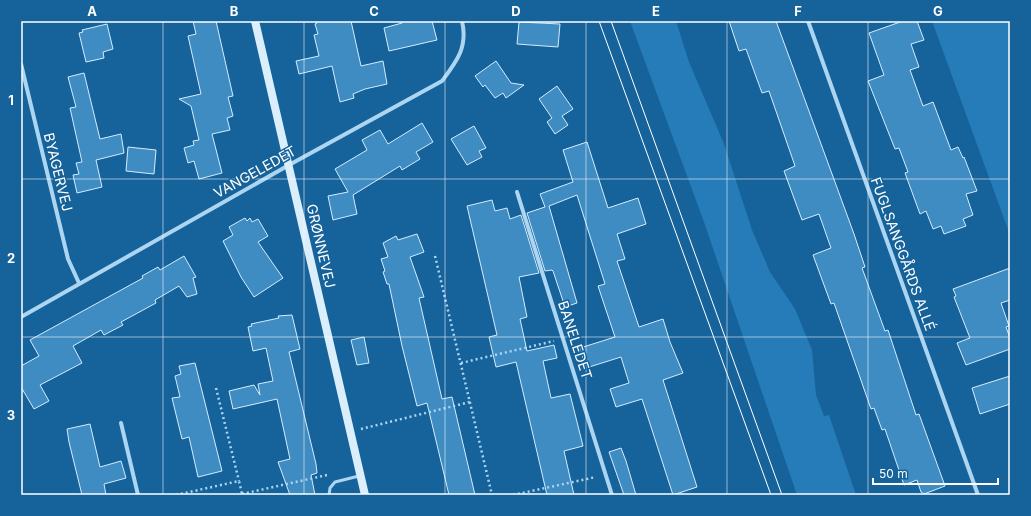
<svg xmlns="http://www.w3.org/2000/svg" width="1031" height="516" viewBox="0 0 1031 516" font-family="Inter,sans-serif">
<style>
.green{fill:#257cb8}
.building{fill:#3f8cc2;stroke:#d4ecfd}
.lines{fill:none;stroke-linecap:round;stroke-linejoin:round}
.path{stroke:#acd5f2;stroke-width:2.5;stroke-dasharray:2 3;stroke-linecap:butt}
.lane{stroke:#acd5f2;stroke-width:3}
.street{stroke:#acd5f2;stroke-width:4}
.secondary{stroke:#dbeefc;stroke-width:8}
.tram{stroke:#fff;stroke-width:1}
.grid{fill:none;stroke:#fff;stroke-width:1;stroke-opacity:0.55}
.labels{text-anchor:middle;stroke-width:3;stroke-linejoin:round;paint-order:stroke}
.street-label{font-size:14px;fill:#fff;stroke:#16639b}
.neatline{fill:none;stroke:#fff;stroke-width:1.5}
.grid-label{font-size:13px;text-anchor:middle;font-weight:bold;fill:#fff}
</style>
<rect width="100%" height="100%" fill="#16639b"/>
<!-- green -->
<g class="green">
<polygon points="630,21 676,21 689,62 724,144 752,230 770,272 795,309 812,350 816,395 824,416 829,415 856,495 797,495 704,222"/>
<polygon points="932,21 1010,21 1010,235"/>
</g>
<!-- building -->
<g class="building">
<polygon points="193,21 216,21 233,96 228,97 233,116 227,118 230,130 212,134 222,173 199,179 194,161 188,163 184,148 194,145 193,141 199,140 191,106 179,99 201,94 188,36 196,34"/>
<polygon points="317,21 351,21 361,66 383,61 387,84 365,89 353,94 354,98 340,102 332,66 299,74 296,61 319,56 314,35 318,34 315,24 317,23"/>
<polygon points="402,21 432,21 437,40 389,51 384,28 402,23"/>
<polygon points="729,21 776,21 854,234 865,267 862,268 885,331 888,330 916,415 919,414 945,486 924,494 921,492 917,480 904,485 885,429 882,430 874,408 871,409 834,303 831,304 813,255 831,248 819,214 802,220 784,171 795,166 769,91 762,93 746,49 739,51"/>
<polygon points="903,21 917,21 924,40 911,44 919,67 910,70 923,106 933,102 951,150 958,147 963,158 964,157 977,191 966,194 973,215 963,219 966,226 944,234 941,226 933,229 926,211 920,214 905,173 908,172 899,148 895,149 868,81 884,75 869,33"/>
<polygon points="519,22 560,24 558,47 517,44"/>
<polygon points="107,24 113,49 103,52 104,58 86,62 79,33 83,32 82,30"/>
<polygon points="496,61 511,83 524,85 506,98 503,93 495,98 485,85 483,87 475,76"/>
<polygon points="84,73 100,139 121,134 124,153 96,160 102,187 77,193 73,175 79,174 76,163 82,162 70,108 76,107 68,77"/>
<polygon points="557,86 573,109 562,116 568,125 555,134 547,122 552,118 539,99"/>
<polygon points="422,123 433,142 416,152 420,159 402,170 400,166 353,195 357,214 333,220 328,196 348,192 335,169 367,150 362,140 380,130 388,144"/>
<polygon points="474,126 486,148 479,151 482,157 467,165 451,139"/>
<polygon points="587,142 608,208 638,198 646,224 617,234 625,259 617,261 639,327 663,319 670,342 683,373 663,380 697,487 673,495 642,399 616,407 610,389 629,383 621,357 586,368 580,348 615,337 598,286 605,284 577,195 549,206 577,303 565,307 553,271 552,270 545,271 527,213 545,207 540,194 573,182 563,150"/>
<polygon points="128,147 156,150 154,174 126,171"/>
<polygon points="492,200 495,211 507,208 510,219 521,215 539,273 519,277 527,317 520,319 527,351 554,345 557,358 543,361 551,398 570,394 583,446 564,451 574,495 547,495 516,362 496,367 489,337 497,335 467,206"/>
<polygon points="245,218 247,221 250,218 252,222 258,219 268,236 258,242 283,278 254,297 241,277 223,241 233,235 229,227"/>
<polygon points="417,234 424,252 410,257 424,297 419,298 442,399 452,397 475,495 449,495 427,403 417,406 402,346 389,284 387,284 383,272 385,271 381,259 388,257 383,243 396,236 398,240"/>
<polygon points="184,256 196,277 193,278 197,294 187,297 179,286 155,300 156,303 121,322 123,325 104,335 101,330 73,346 82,363 40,385 49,401 34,409 21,387 21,366 39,356 30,340 143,278 142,276 158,267 160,270"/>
<polygon points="1010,268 1010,300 1001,303 1009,326 1006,327 1010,338 1010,349 966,365 957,343 970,338 954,297 956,296 953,289"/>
<polygon points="292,315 300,349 289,352 316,464 317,473 311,475 315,495 290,495 278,462 290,459 277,399 233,409 229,391 254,385 260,395 258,384 273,381 266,348 253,351 248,327 252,326 251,324 279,318 278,316"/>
<polygon points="364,337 369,363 357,365 351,340"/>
<polygon points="195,363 222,471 198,477 189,437 182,439 172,398 180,397 175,376 181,374 179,366"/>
<polygon points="1010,376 1010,404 980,414 972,388"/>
<polygon points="90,424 100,467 121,461 126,478 104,484 106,495 82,495 69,442 67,429"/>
<polygon points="621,448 626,461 636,495 624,495 609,452"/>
</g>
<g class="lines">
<!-- path -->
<g class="path">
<polyline points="435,256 492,495"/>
<polyline points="461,363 554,341"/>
<polyline points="216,388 239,481"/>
<polyline points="361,429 470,402"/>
<polyline points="242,494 327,475"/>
<polyline points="176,495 239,481 242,494"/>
<polyline points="513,495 596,477"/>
</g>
<!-- lane -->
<polyline class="lane" points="329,495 330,488 335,482 359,476"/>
<!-- street -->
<g class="street">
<polyline points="808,21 978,495"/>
<polyline points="21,64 68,259 79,283"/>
<polyline points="517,192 612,495"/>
<path d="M21,317L289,165L442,81C457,61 468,47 462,21"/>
<polyline points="121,423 138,495"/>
</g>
<!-- secondary -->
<polyline class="secondary" points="255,21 365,495"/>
<!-- tram -->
<g class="tram">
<polyline points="599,21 771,495"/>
<polyline points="611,21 782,495"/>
</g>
</g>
<!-- grid -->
<path class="grid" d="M163,21V495M304,21V495M445,21V495M586,21V495M727,21V495M868,21V495M21,179H1010M21,337H1010"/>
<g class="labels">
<!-- street labels -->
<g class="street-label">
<text transform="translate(58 172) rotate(76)" y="5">BYAGERVEJ</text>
<text transform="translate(255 172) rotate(-29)" y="5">VANGELEDET</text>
<text transform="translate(321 246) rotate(77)" y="5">GRØNNEVEJ</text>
<text transform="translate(903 254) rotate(70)" y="5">FUGLSANGGÅRDS ALLÉ</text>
<text transform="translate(575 340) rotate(72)" y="5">BANELEDET</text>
</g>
</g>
<!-- border -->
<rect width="1031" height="516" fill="none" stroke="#16639b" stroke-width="44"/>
<!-- scale -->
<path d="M873 478v6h125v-6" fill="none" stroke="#ffffff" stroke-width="2"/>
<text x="879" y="478" font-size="12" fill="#ffffff" stroke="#16639b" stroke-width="3" paint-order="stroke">50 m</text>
<rect x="22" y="22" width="987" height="472" class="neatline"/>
<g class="grid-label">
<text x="92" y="16">A</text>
<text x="234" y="16">B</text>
<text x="374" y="16">C</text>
<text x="516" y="16">D</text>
<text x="656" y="16">E</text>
<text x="798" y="16">F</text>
<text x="938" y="16">G</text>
<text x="11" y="105">1</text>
<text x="11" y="263">2</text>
<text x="11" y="420">3</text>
</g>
</svg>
